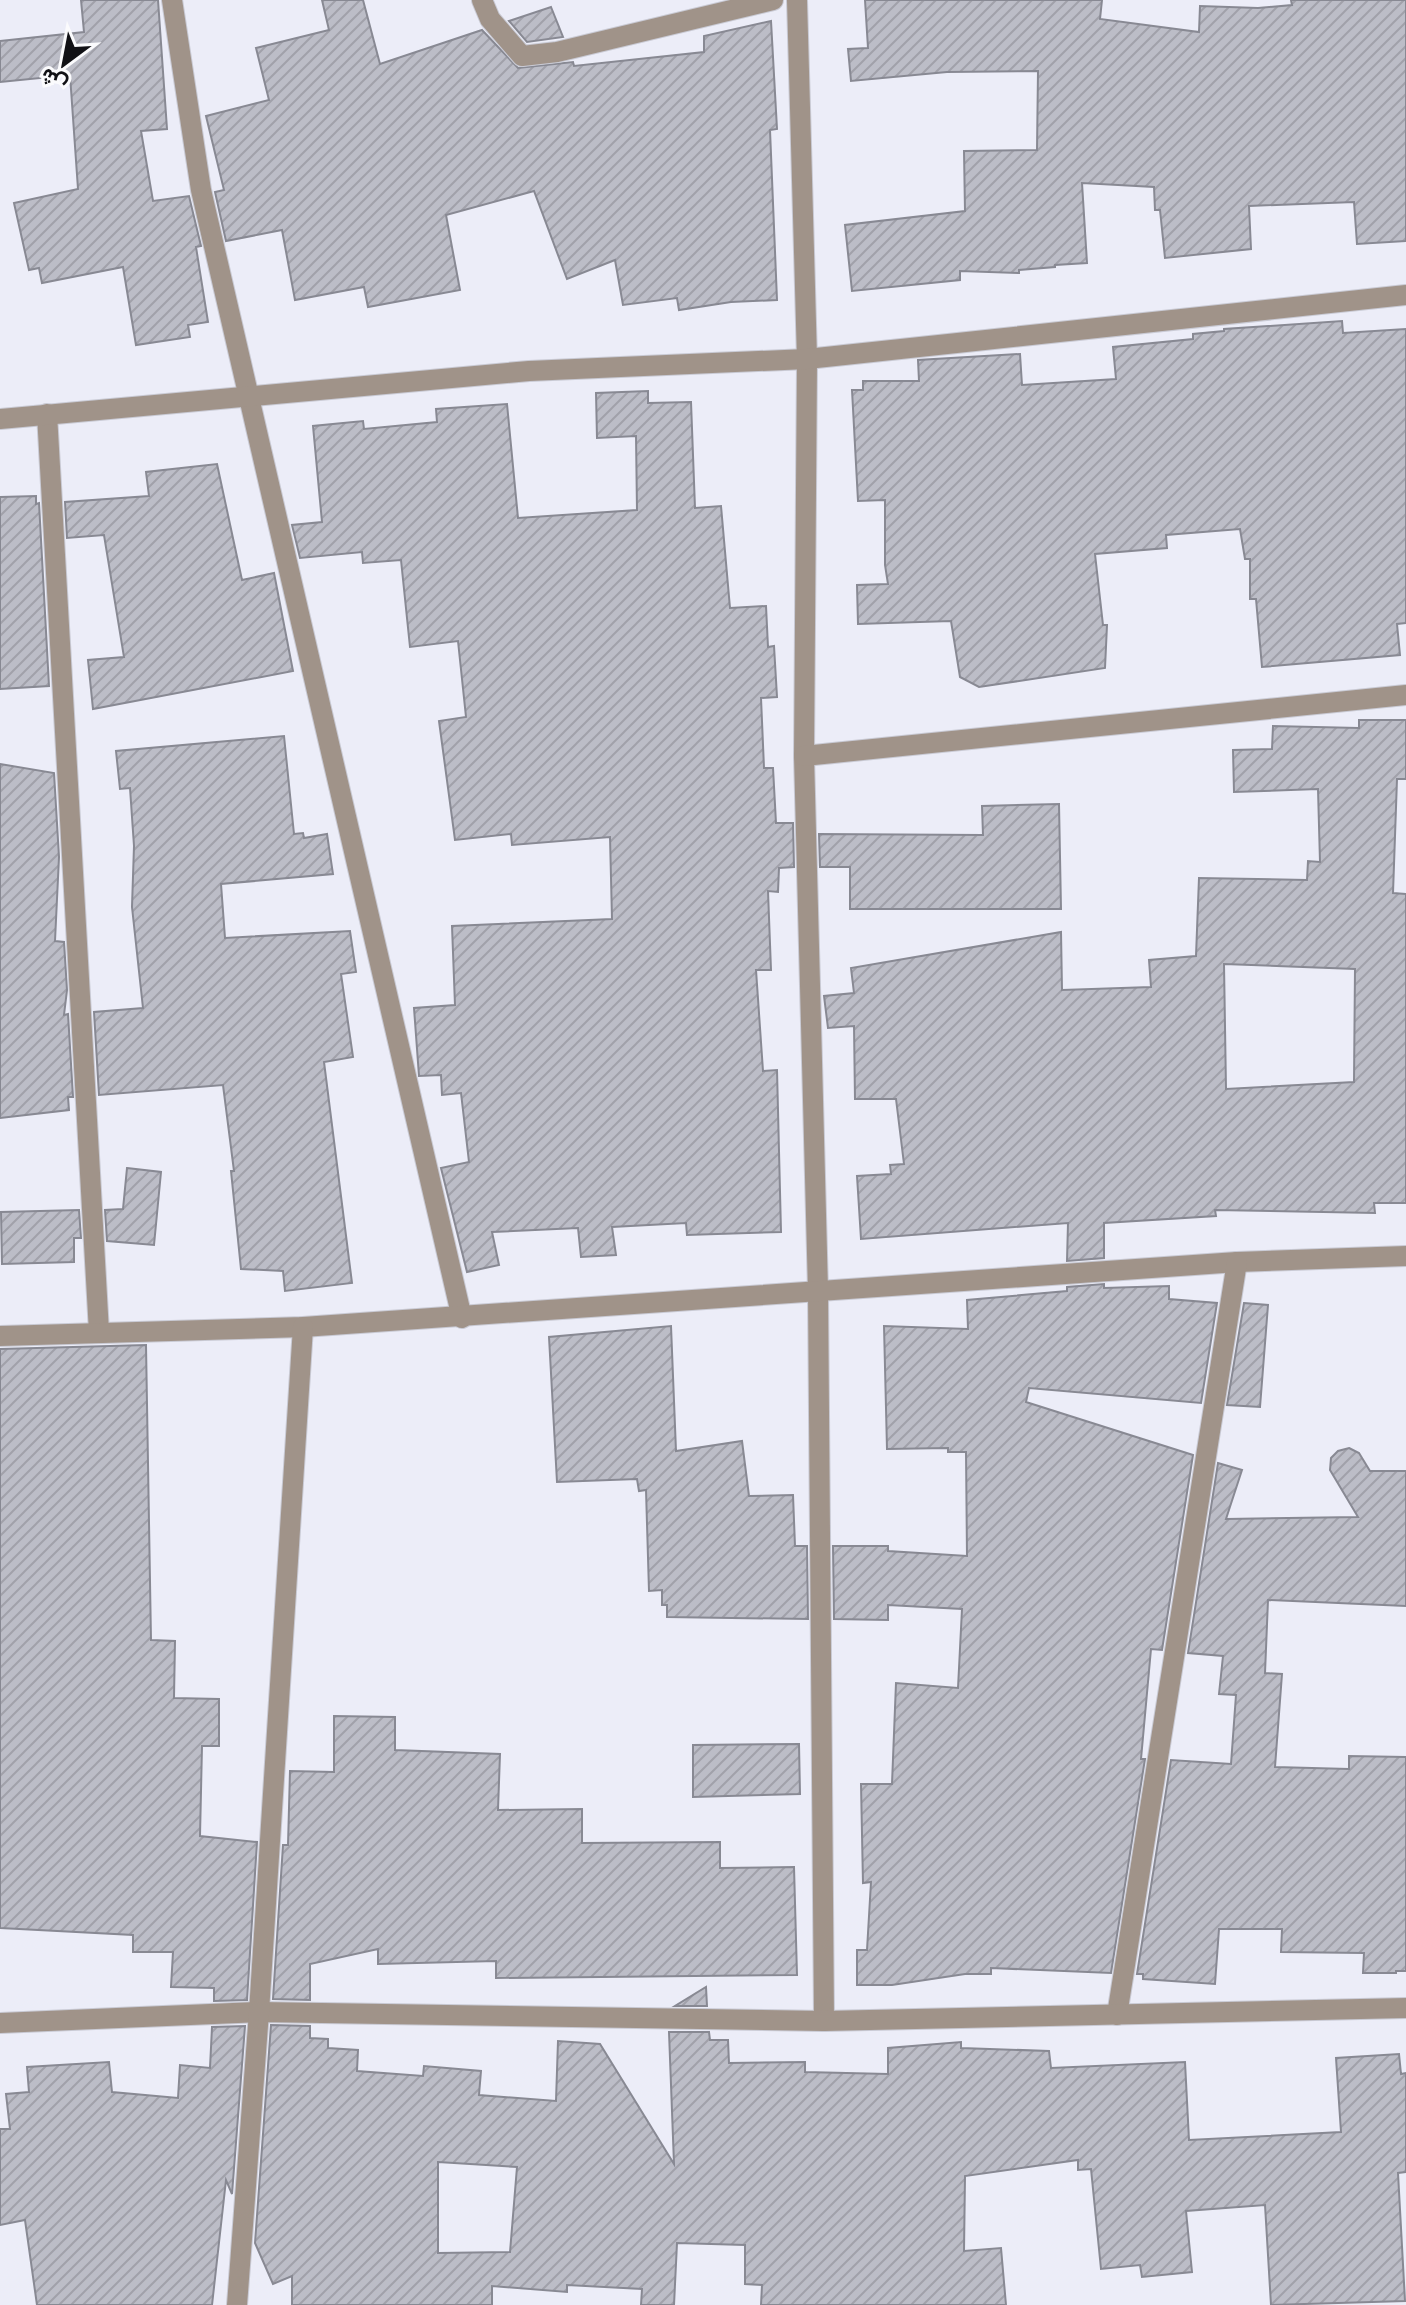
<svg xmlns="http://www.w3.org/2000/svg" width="1406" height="2305" viewBox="0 0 1406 2305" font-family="'DM Sans',Vazirmatn,sans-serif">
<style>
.building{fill:url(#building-hatch);stroke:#888993;stroke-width:2;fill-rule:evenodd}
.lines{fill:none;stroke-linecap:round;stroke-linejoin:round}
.street-casing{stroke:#c9cad4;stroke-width:22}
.street{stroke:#a09389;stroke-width:20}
</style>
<defs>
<pattern id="building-hatch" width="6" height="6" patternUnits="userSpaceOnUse" patternTransform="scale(2)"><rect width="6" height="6" fill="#bcbdc7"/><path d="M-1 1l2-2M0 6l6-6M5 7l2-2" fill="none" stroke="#a1a1aa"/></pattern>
</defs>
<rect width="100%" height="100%" fill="#ecedf8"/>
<!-- building -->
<g class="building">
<polygon points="81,0 158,0 167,129 141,131 153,201 189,196 201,246 196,247 208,322 188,325 190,337 136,345 123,267 42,283 39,268 29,270 14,203 78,189 70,75 0,82 0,41 84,32"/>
<polygon points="322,0 363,0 380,64 482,30 518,68 573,62 574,66 704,52 704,36 771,21 777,129 770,130 777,300 731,302 679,310 677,298 623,305 615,260 567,279 534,191 446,215 460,290 368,307 364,287 295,300 282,230 226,241 215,192 224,190 206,116 269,100 256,48 329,30"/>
<polygon points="865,0 1102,0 1100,19 1199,32 1200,6 1258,8 1292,5 1291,0 1406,0 1406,241 1357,244 1354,202 1249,206 1251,249 1165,258 1160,210 1155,210 1154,187 1082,183 1087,263 1055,265 1055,267 1019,270 1019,273 960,271 960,280 852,291 845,225 965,211 964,151 1037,150 1038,71 947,72 851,81 848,49 868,48"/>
<polygon points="551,7 563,37 527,42 509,21"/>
<polygon points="1342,321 1343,333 1406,329 1406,623 1397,624 1400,655 1262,667 1256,599 1250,599 1250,559 1245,559 1240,529 1166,535 1167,548 1095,554 1103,625 1107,625 1105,668 979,687 960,677 951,621 858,624 857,585 888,584 885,565 885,500 858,501 852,390 863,390 863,381 919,381 918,360 1020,354 1022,385 1116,379 1113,347 1193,339 1193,334 1224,331 1224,329"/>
<polygon points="648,391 648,403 691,402 695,508 721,506 730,608 766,606 768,647 774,646 777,697 761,698 764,768 773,768 776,823 793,823 794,867 779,868 778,892 768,891 771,970 756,970 763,1071 777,1070 781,1232 687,1235 686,1223 612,1227 616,1255 581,1257 578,1228 492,1232 499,1265 467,1272 441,1168 469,1162 461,1093 442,1095 441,1075 419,1076 414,1008 455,1005 452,926 612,919 610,837 512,845 511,834 455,840 439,721 466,717 458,641 410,647 401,560 363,563 362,552 300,558 292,525 322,522 313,426 363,421 364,429 437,422 436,409 507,404 518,518 637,510 636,436 597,438 596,393"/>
<polygon points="217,464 242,580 274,573 293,671 93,709 88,660 124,657 104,535 67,538 65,502 149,496 146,472"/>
<polygon points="36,496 36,504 39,503 49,686 0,689 0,497"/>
<path d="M1359,720H1406V779H1397L1393,893L1406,894V1203H1374L1375,1213L1215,1210L1216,1216L1104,1223V1258L1067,1261L1068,1223L861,1239L857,1176L891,1174L890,1165L904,1164L896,1099H855L854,1026L828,1028L824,996L854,993L851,968L1061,932L1062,990L1151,987L1149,960L1196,956L1199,878L1307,880L1308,861L1320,862L1318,789L1234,792L1233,750L1272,749L1273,726L1359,728ZM1224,964L1355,969L1354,1082L1226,1089Z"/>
<polygon points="284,736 294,834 303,833 304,838 327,834 333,874 221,884 225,938 350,931 356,972 341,974 353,1057 324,1062 352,1283 285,1291 283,1271 241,1269 231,1171 234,1171 223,1085 99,1095 94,1012 143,1008 132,907 134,846 130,788 120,789 116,751"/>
<polygon points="0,764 54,773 59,857 55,941 64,942 67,990 64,1015 68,1014 73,1097 68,1097 69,1110 0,1118"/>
<polygon points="1059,804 1061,909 850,909 850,867 820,867 819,834 983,835 982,806"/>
<polygon points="127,1168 161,1172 154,1245 107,1241 105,1210 123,1209"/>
<polygon points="79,1210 81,1238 74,1238 74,1262 2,1264 1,1212"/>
<polygon points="1104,1284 1104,1288 1169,1286 1169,1299 1217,1303 1201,1403 1029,1388 1026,1402 1193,1455 1162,1650 1151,1649 1141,1759 1145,1759 1111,1973 991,1968 991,1974 965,1974 892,1985 857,1985 857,1950 867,1950 871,1882 863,1883 861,1784 892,1784 896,1683 958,1688 962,1609 888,1605 888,1620 834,1619 833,1546 888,1546 888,1551 967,1556 966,1452 948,1452 948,1448 887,1449 884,1326 968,1329 967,1300 1067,1291 1067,1287"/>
<polygon points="1244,1303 1268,1305 1260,1407 1227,1405"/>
<polygon points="671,1326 676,1451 742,1441 749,1496 793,1495 795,1546 807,1546 808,1619 667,1617 667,1605 662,1605 662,1590 649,1591 646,1490 639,1491 637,1479 557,1482 549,1337"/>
<polygon points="146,1345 151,1640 175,1641 174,1698 219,1699 219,1746 202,1746 200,1836 257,1842 247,2000 214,2001 214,1988 171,1987 173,1952 133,1952 133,1935 0,1928 0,1349"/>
<polygon points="1349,1448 1359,1453 1370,1471 1406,1471 1406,1606 1268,1600 1265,1673 1282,1674 1275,1767 1349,1769 1349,1756 1406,1757 1406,1971 1396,1971 1396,1973 1363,1973 1364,1953 1281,1952 1282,1929 1219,1929 1215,1984 1143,1979 1143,1974 1137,1974 1171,1760 1231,1764 1236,1695 1219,1694 1223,1656 1188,1653 1218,1463 1242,1470 1226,1519 1358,1517 1330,1470 1331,1458 1338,1451"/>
<polygon points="334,1716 395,1717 395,1750 500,1754 498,1810 582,1809 582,1843 720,1842 720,1868 794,1867 797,1975 496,1978 496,1961 378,1964 378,1949 310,1964 310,2000 273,1999 283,1845 288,1845 290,1771 334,1772"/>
<polygon points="799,1744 800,1794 693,1797 693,1745"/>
<polygon points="706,1987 707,2006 675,2006"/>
<path d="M271,2025L310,2026V2038L328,2039V2048L358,2050L357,2071L423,2076L424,2066L481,2071L479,2095L556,2101L558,2041L600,2044L674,2164L669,2032H709L710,2040H728L729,2063L805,2062V2072L888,2074V2048L961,2042V2048L1049,2051L1051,2068L1185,2062L1189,2140L1341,2132L1336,2058L1399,2054L1401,2074L1406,2073V2172L1398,2173L1405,2301L1271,2305L1265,2205L1186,2211L1192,2272L1142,2277L1140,2265L1101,2269L1091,2169L1078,2170V2160L965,2176L964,2251L1001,2248L1006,2305H761L762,2285L745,2284V2245L677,2243L674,2305H641L642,2289L567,2285V2292L492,2286V2305H292V2276L273,2284L255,2243ZM438,2162L517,2167L510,2252L438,2253Z"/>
<polygon points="245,2026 232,2194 226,2180 212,2305 37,2305 25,2220 0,2225 0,2129 10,2129 6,2094 29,2092 27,2067 109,2062 112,2092 178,2098 180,2065 210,2068 212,2027"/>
</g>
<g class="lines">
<!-- street casing -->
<g class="street-casing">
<g id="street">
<polyline points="172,0 201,190 462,1318"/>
<polyline points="482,0 490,19 522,56 557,52 773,0"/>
<polyline points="797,0 807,359 804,756 818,1291 824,2021"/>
<polyline points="47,414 99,1332"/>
<polyline points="0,419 529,371 807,359 1406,295"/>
<polyline points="804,756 1406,695"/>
<polyline points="0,1336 303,1327 1237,1262 1406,1256"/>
<polyline points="1117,2015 1237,1262"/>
<polyline points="0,2023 259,2012 824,2021 1406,2008"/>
<polyline points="237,2305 259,2012 303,1327"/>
</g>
</g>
<!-- street -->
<use href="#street" class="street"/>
</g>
<!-- north arrow -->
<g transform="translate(64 64) rotate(212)" stroke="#fbfbfd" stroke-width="6" paint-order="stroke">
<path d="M0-6L14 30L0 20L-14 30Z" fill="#111115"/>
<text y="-12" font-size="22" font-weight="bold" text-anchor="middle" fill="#111115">ش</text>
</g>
</svg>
